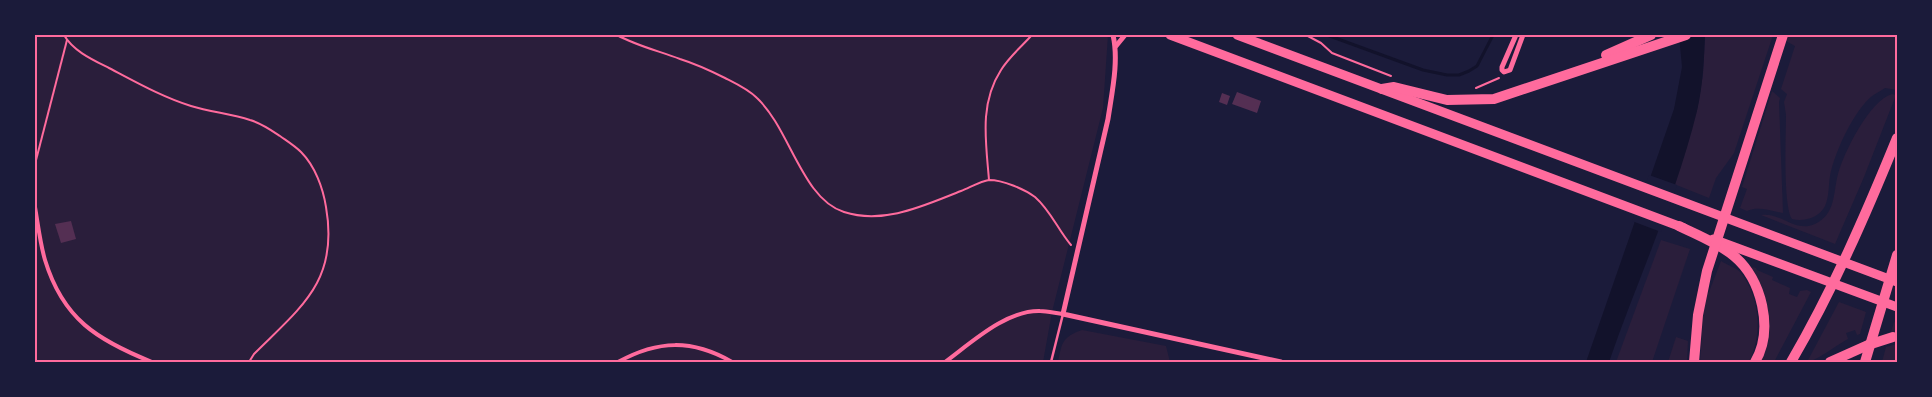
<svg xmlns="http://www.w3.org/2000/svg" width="1932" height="397" viewBox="0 0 1932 397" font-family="'Asap Condensed',sans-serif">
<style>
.green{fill:#2a1e3b}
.water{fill:#12122b}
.pier{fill:#1b1b3a}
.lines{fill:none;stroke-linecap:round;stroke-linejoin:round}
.stream{stroke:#12122b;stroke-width:3}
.building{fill:#542f53}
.path{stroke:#ff6b9d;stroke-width:2}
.service{stroke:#ff6b9d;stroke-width:2.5}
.pedestrian{stroke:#ff6b9d;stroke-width:4}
.minor{stroke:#ff6b9d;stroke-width:5}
.primary{stroke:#ff6b9d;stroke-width:9}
.motorway{stroke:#ff6b9d;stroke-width:10}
.neatline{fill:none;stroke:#ff6b9d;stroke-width:2}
</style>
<rect width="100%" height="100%" fill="#1b1b3a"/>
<!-- green -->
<g class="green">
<polygon points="35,35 1108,35 1103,108 1052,312 1043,362 35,362"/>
<polygon points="1705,35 1773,35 1734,153 1716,178 1709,198 1674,184 1697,110 1703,74"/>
<path d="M1788,35H1897V90L1885,88C1881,91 1876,93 1872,96C1854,111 1837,148 1831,171C1828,182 1830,195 1825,206C1819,218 1804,222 1792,219C1783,205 1786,135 1786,115L1784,102L1787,94L1781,89L1795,46L1786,41Z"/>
<path d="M1772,91L1780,98L1779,102L1783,213C1771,211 1758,206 1747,211L1740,208L1747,189L1742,187Z"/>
<path d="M1892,94L1896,95L1864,177L1835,244L1761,215C1781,212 1795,233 1815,224C1836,214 1833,193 1838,174C1844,152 1870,100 1892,94Z"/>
<polygon points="1661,240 1690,249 1652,362 1616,362"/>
<path d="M1721,261C1727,265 1737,268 1741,273C1760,298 1763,334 1749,362H1700L1703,316L1707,294L1709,292Z"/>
<path d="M1753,267L1756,268L1757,270L1773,277L1772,280L1790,288L1789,294L1797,297L1800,291L1807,290L1811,292L1774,362H1761C1775,327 1770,300 1751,268Z"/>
<path d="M1839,302L1866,312L1860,334L1857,335L1855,330L1846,333L1848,339C1838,344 1815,362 1807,362Z"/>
<polygon points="1894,322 1897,323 1897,362 1882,362 1886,347 1897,344 1891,332"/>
<path d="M1082,330L1166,346L1170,362H1058C1062,343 1062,337 1082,330Z"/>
<polygon points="1676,337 1688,341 1687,362 1668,362"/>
</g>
<!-- water -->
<path class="water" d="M1679,35H1705C1704,60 1703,86 1697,111C1676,197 1638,278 1609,362H1586L1674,109L1682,67Z"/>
<!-- pier -->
<polygon class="pier" points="1649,175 1677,185 1661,232 1632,221"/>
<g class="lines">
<!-- stream -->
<polyline class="stream" points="1327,35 1423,70 1447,75 1459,75 1469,71 1477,66 1493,35"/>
</g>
<!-- building -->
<g class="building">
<polygon points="1237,92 1261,101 1257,113 1232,104"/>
<polygon points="1222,93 1230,96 1227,105 1219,102"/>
<polygon points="71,221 76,239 61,243 55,224"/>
</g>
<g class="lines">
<!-- path -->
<g class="path">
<path d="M64,35C73,51 93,60 109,68C136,82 162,97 191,106C211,112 231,114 250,120C261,123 271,130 280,136C287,141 295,146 301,152C315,166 323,188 326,207C339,281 301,307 254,354L249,362"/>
<path d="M617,35C637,46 659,51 680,59C696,64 711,71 725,78C737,84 748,89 757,98C790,129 802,199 844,212C884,225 925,205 961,191C969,188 981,181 989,180C1003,180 1024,189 1035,197C1051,211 1058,230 1071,245"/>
<polyline points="1306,35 1321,43 1332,53 1391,76"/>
<polyline points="1476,88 1499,78"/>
<polyline points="35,164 67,40"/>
<path d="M989,180C986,142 979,104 1001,70C1009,57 1022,46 1032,35"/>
</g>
<!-- service -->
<polyline class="service" points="1051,362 1063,314"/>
<!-- pedestrian -->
<g class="pedestrian">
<path d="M35,207C38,224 40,243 45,260C63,319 97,340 152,362"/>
<path d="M618,362C658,340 692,339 732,362"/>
<path d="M945,362C971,343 1006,310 1040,311C1047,311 1055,313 1063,314"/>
</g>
<!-- minor -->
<g class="minor">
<path d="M1113,35C1119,61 1112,92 1108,119L1063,314L1281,362"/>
<polyline points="1516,35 1502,67 1502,70 1504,72 1510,70 1523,35"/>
<polyline points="1116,46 1125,35"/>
</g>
<!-- primary -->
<g class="primary">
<polyline points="1170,35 1684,228"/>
<polyline points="1237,35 1897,282"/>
<polyline points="1713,239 1897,307"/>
</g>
<!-- motorway -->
<g class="motorway">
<polyline points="1606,55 1651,35"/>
<polyline points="1382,89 1394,87 1447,100 1494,99 1686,35"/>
<path d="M1679,226C1697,235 1718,243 1734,256C1762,279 1774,330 1755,362"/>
<polyline points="1694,362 1698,315 1707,271 1783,35"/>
<path d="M1791,362C1833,290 1866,214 1897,138"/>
<polyline points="1830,362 1868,345 1893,337"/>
<polyline points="1865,362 1897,255"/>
</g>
</g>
<!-- border -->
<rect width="1932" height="397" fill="none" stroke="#1b1b3a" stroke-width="72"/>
<rect x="36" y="36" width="1860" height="325" class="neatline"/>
</svg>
